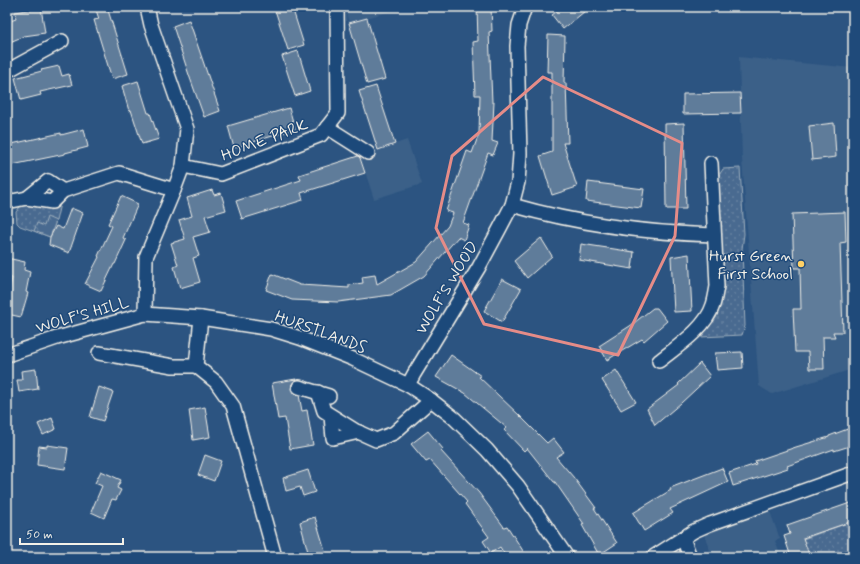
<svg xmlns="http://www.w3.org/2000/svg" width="860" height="564" viewBox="0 0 860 564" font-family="Mynerve,sans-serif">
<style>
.built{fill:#3b6088}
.grass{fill:url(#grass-dots);stroke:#9eaebc}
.park{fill:url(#park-crowns);stroke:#9eaebc}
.building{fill:#5e7b9a;stroke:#f4f1e8}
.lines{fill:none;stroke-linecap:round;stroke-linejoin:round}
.street-casing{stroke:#f4f1e8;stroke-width:16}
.street{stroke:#1f4a7a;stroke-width:13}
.marked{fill:none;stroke:#e58c88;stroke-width:3;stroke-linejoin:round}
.poi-dot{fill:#ffd166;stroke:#1f4a7a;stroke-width:1.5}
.labels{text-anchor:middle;stroke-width:3;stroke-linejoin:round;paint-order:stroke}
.street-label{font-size:16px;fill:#f4f1e8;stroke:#1f4a7a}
.poi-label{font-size:16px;fill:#f4f1e8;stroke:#1f4a7a;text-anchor:end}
</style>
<defs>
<pattern id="grass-dots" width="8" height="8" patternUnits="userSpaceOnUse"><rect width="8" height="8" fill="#496b90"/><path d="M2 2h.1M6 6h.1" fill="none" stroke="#6481a0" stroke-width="1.8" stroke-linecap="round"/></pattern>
<pattern id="park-crowns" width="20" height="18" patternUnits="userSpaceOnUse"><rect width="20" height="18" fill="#496b90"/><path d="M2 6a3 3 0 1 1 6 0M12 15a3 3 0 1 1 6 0" fill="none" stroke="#6481a0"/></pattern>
</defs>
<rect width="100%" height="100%" fill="#2c5481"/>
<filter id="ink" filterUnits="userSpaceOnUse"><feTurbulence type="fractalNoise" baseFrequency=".025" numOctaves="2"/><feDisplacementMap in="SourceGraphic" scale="8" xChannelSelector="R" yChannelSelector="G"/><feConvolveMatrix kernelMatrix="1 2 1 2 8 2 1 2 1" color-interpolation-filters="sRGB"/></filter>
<g filter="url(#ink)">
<!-- built -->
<g class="built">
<polygon points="363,7 402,7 402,8 349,23 346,12"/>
<polygon points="739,57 853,68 853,369 772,394 759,386 742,159"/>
<polygon points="407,140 422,184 374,199 360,156"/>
<polygon points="769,509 780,539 775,541 781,557 712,557 704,533"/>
</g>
<!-- grass -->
<g class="grass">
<polygon points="740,168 744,234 742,249 745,326 742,335 701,337 716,318 721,304 724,284 718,177 723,169"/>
<polygon points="63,191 56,221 50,237 20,226 17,223 16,212 27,198 51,202"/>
<polygon points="853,521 853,557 810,557 803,539"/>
</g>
<!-- park -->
<polygon class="park" points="47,217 56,221 50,237 34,231 37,223 44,226"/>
<!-- building -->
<g class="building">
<polygon points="95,7 107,7 128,74 112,79 94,20 99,19"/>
<polygon points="283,7 292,7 304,45 288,50 275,10"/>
<polygon points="477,7 491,7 492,31 489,32 492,102 494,102 492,141 498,143 493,155 488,153 463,223 469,225 464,240 458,237 424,276 391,295 338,302 292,300 266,290 272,274 300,285 349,288 349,285 363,283 362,277 375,275 377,284 416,262 448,226 453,213 446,211 467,151 472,153 479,134 480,95 475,95 473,42 478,41"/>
<polygon points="563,7 590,7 563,29 552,15"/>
<polygon points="41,8 45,33 24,36 10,42 7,35 7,22 16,19 15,12"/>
<polygon points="367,18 385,79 367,84 349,23"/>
<polygon points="189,20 220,111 204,117 189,75 173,26"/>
<polygon points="548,35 565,36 564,83 566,83 568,143 563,143 577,187 552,195 540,156 552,152 552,72 547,72"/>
<polygon points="298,51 310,91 295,96 282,56"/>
<polygon points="59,66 62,76 69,74 72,85 40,92 41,95 21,100 15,78 42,71 41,70"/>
<polygon points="138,81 148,113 150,113 159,139 142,144 131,110 129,111 122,86"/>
<polygon points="376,86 395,144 378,150 359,91"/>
<polygon points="740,93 741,113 683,114 683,94"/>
<polygon points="289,108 295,129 234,148 228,126"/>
<polygon points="684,123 686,209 666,209 665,124"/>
<polygon points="834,123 836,157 812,160 809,126"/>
<polygon points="84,129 88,147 65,153 65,154 7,166 7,145 61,133 61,135"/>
<polygon points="358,156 360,158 365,173 301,193 303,200 242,219 236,201 301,180 299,175"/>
<polygon points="588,182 644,189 641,208 586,201"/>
<polygon points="212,190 214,195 221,193 226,210 205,216 210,232 193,237 199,256 193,258 200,282 180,288 174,267 178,265 171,243 185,239 179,220 192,216 187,198"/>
<polygon points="121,196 138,204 123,238 126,240 115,264 114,264 101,291 85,284 99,257 98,256 112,226 108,224"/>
<polygon points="71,208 83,213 69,253 49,245 50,237 56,226 63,229"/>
<polygon points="845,212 846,242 840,243 843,332 833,332 835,337 823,337 824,369 809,369 808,352 795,352 793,309 801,309 800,268 794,268 792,214"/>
<polygon points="541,238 552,256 527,278 514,261"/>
<polygon points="581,244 634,252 632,269 579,260"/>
<polygon points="689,254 692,311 674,312 671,257"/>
<polygon points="7,258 25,262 24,270 30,272 26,292 28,293 21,317 7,314 7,301 12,278 7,277"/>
<polygon points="502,279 521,289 502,322 484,311"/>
<polygon points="653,308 657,308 667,321 644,341 642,339 607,360 599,346 630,326"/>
<polygon points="742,352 743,368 717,370 715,353"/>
<polygon points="451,355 481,376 479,377 519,415 547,443 553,438 564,452 556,457 574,478 596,508 594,508 617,543 599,555 582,525 584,524 555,482 554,482 527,448 524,451 504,430 507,428 465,393 436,377"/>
<polygon points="700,363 710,376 681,403 655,425 647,409 679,385 678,384"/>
<polygon points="36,369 38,389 19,392 17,380 22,380 21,371"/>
<polygon points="616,370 636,402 621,410 602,380"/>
<polygon points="296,379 292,384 291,389 293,393 299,395 302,411 307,410 313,445 290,449 285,418 278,419 272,383"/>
<polygon points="99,387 113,392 103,421 90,417"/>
<polygon points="205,407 210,437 193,440 189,410"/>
<polygon points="52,418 56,429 43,435 38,424"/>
<polygon points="853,427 853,445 834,451 834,449 787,466 788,468 733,486 729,473 756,464 755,461 796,447 829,437 829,436"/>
<polygon points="428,431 443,449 441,451 479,493 504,527 507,526 527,557 506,557 500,547 491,553 483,541 489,537 465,504 467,502 430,460 426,462 411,444"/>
<polygon points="47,445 68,448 65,469 37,465 39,446 47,447"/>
<polygon points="205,455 221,461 214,481 198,475"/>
<polygon points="722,468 728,482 670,509 673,513 644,531 633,513 671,490 670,488"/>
<polygon points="308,470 315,492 303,496 300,487 286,491 283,478"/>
<polygon points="101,471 121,480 117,488 121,490 116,500 112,499 104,518 91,512 102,486 95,483"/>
<polygon points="853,502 853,521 803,538 810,557 791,557 784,536 790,534 787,525"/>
<polygon points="315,517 327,557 312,557 311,551 308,552 300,522"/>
</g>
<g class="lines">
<!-- street casing -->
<g class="street-casing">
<g id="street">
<polyline points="7,71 62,41"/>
<polyline points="327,127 368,153"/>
<polyline points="183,166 221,174 321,135 338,113 337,7"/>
<polyline points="27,198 48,181 63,191"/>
<polyline points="7,202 27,198 52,202 63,191 119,173 174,190"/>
<path d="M512,205C578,224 645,233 714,235"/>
<polyline points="145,314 146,257 174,190 183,166 187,129 151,25 147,7"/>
<polyline points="201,318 196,366 216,382 233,406 275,557"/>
<polyline points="99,353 173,366 196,366"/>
<polyline points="7,355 57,338 145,314 201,318 271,329 300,338 353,359 408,385 431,400 454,418 487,450 518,486 567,557"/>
<path d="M659,361C678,346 706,328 713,305C715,299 716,292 717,286L711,163"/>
<polyline points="408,385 414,374 479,267 500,228 512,205 518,182 520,154 517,46 519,25 525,7"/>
<polyline points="299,387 329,396"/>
<polyline points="318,392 324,411 356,431 376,440 394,433 431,400"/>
<polyline points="331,416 333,438 359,432"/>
<polyline points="683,538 690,557"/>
<polyline points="653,557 694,531 710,524 853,473"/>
</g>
</g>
<!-- street -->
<use href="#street" class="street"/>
</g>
</g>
<!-- marked area -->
<path class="marked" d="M543,77L682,143L675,236L618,355L484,324L436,228L452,156Z"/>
<!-- markers -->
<circle class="poi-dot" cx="801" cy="264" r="4"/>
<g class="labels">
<!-- street labels -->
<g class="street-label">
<text transform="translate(264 139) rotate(-21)" y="6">HOME PARK</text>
<text transform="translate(446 287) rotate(-59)" y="6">WOLF'S WOOD</text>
<text transform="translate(82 314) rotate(-16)" y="6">WOLF'S HILL</text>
<text transform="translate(321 331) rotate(20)" y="6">HURSTLANDS</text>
</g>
<!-- poi labels -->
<g class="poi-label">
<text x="793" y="261">Hurst Green<tspan x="793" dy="18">First School</tspan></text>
</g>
</g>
<!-- margin -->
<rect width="860" height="564" fill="none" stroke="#1f4a7a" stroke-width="24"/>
<rect x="12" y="12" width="836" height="540" fill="none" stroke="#f4f1e8" stroke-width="1.5" filter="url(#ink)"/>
<!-- scale -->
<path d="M20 538v6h103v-6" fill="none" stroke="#f4f1e8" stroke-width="2"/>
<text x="26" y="538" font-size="12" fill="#f4f1e8" stroke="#1f4a7a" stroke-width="3" paint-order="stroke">50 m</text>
</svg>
